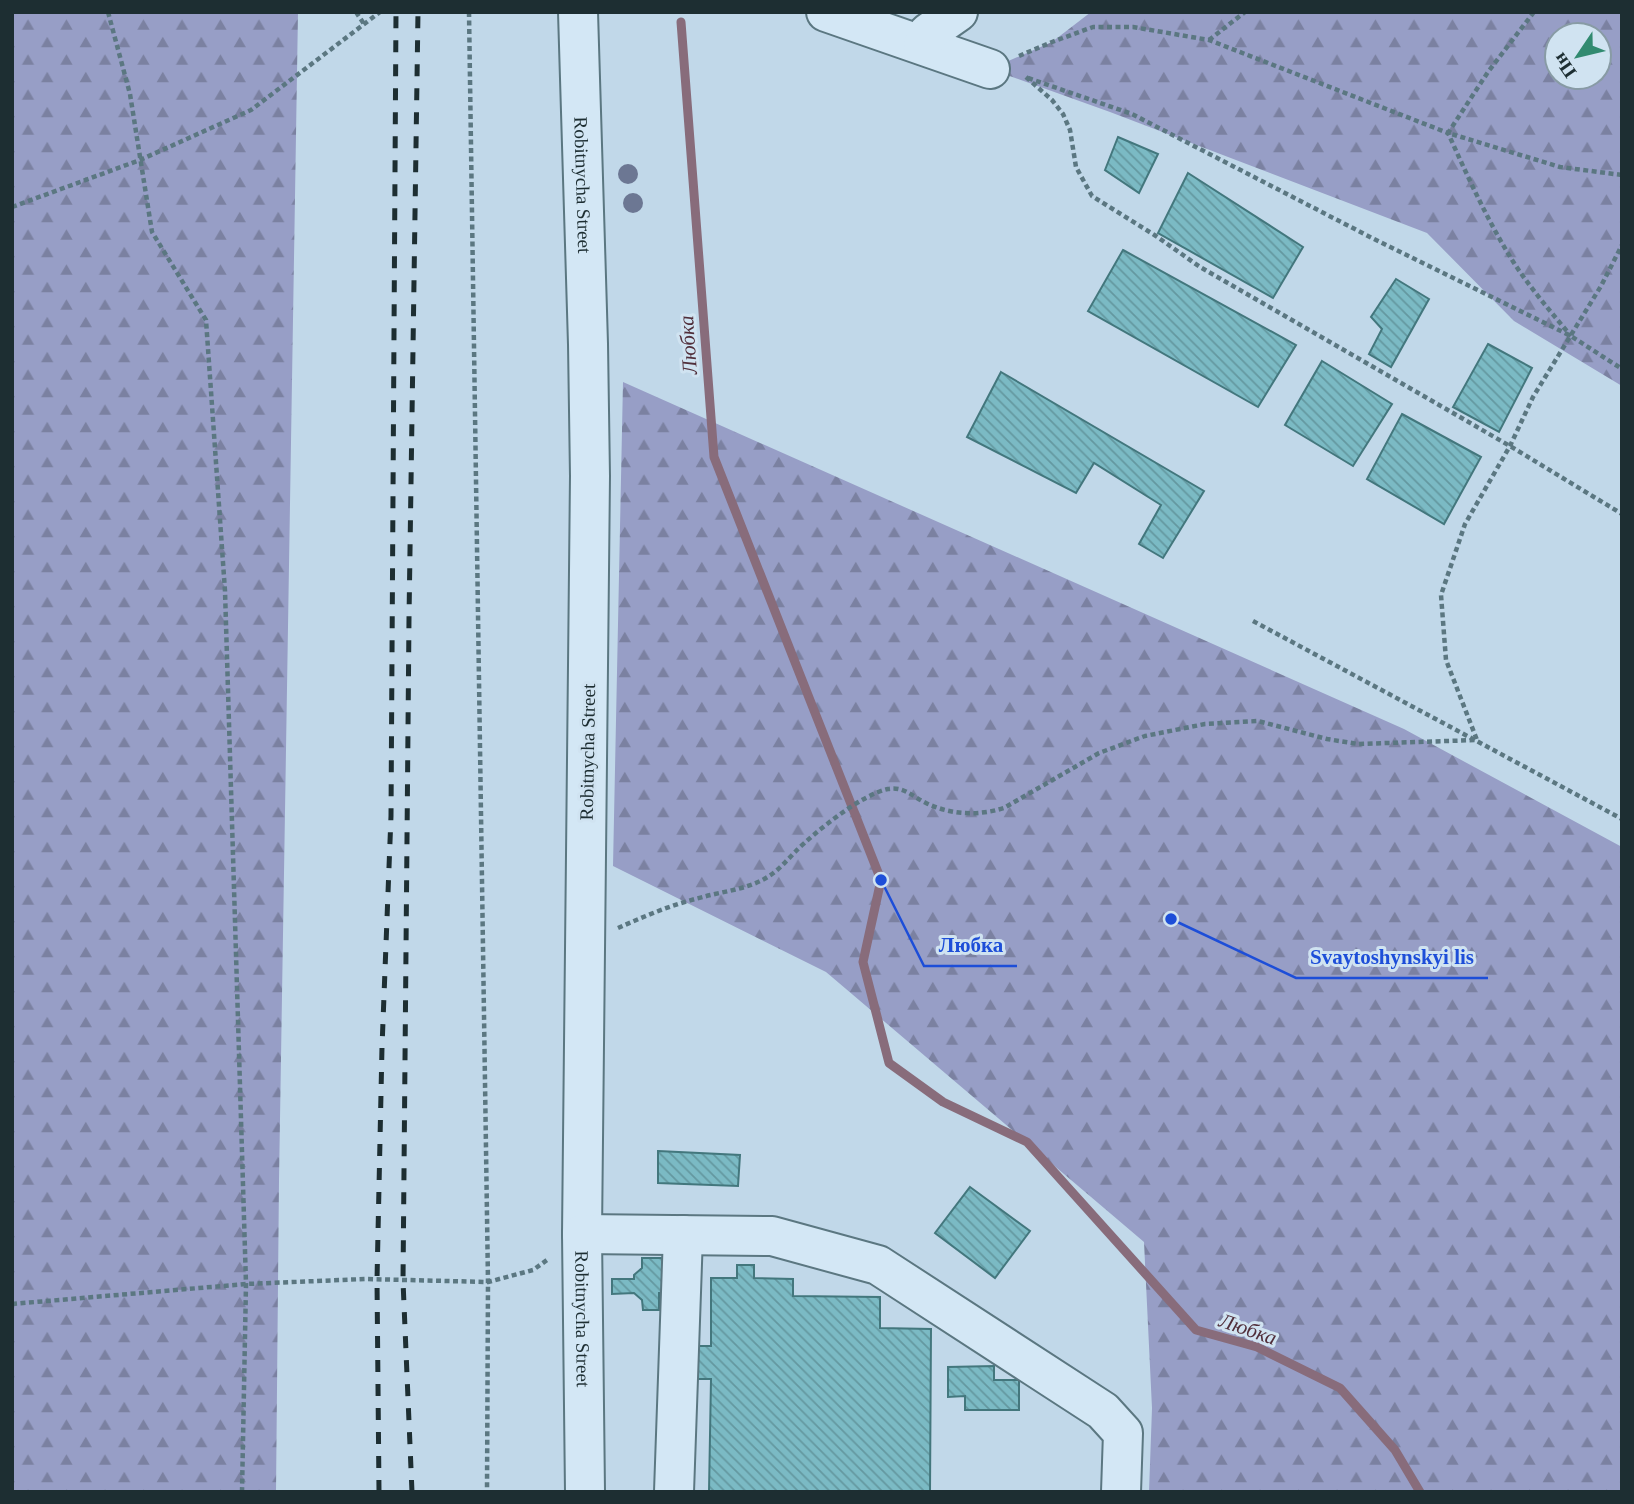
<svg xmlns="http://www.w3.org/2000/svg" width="1634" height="1504" viewBox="0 0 1634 1504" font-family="Georgia,serif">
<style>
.forest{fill:url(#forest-firs);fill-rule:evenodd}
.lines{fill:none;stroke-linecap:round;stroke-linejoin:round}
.stream{stroke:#886c7b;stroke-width:9}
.building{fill:url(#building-back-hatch);stroke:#43777d;stroke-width:2}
.minor-casing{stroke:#5b7781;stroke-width:42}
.path{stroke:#5b7781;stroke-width:4.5;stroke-dasharray:5 3.5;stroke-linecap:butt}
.minor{stroke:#d3e7f5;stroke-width:38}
.rail{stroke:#1d2e32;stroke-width:5;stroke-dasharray:12 12;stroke-linecap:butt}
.tree{fill:#6c7793}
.labels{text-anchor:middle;stroke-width:6;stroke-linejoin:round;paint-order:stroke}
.street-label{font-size:19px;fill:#1d2e32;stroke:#d0e3f1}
.water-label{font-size:21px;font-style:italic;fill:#502e3a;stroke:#d0e3f1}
.leader{fill:none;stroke:#1d4ed8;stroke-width:2.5}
.callout-dot{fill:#1d4ed8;stroke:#d0e3f1;stroke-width:2.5}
.callout-label{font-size:21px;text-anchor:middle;font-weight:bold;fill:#1d4ed8;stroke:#d0e3f1;stroke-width:6;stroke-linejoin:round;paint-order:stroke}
</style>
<defs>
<pattern id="forest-firs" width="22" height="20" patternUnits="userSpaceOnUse" patternTransform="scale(1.75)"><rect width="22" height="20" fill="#979ec6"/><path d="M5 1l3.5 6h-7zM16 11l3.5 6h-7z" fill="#7b81a1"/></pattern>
<pattern id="building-back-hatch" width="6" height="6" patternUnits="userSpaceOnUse" patternTransform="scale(1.75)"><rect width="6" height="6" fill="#7bbac4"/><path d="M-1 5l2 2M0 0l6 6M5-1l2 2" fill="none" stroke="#6498a0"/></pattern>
</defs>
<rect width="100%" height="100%" fill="#c1d8e9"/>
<!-- forest -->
<g class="forest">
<polygon points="12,12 298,12 279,1181 276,1492 12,1492"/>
<path d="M1091,12H1622V386L1514,321L1427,233L1110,112L990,69L1052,42ZM1557,35H1599V77H1557Z"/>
<polygon points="623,382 1404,729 1622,847 1622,1492 1149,1492 1152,1408 1144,1242 826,972 613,866"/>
</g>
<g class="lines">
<!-- stream -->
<polyline class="stream" points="681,22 714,457 881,880 863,962 889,1063 943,1102 1027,1142 1196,1330 1257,1347 1340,1388 1395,1450 1420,1492"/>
</g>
<!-- building -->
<g class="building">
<polygon points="1118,137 1158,154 1139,193 1105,170"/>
<polygon points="1188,173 1303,247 1273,298 1158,233"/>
<polygon points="1123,250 1296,345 1258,407 1088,311"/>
<polygon points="1396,279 1429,299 1391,367 1369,354 1382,329 1371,317"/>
<polygon points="1488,344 1532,368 1499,432 1453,407"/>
<polygon points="1322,361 1392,404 1353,466 1285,425"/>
<polygon points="1001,372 1204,491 1163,558 1139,544 1161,505 1094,463 1076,493 967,437"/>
<polygon points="1402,414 1481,457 1444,524 1367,479"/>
<polygon points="658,1151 740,1155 738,1186 658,1183"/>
<polygon points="970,1187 1030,1231 995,1278 935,1233"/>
<polygon points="642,1258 665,1258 666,1293 659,1293 659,1310 643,1310 642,1300 634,1293 612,1294 612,1279 634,1279 634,1275 642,1268"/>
<polygon points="737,1265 754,1265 754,1278 793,1279 793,1296 880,1297 880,1328 931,1329 930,1492 709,1492 711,1379 693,1379 693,1346 711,1346 711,1278 737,1278"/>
<polygon points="994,1366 994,1380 1019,1380 1019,1410 965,1410 965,1396 948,1397 948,1367"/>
</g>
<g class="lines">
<!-- minor casing -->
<g class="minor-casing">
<g id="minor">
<path id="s1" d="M578,12L588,344L590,476L582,1234L585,1492"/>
<polyline points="826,12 990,69"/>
<polyline points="923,45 928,33 958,12"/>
<polyline points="582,1234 772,1236 878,1265 1103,1411 1123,1433 1121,1492"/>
<polyline points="674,1492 683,1235"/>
</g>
</g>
<!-- path -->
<g class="path">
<polyline points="108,12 130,94 152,232 206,320 225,591 246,1284 242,1492"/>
<polyline points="356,12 364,24"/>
<polyline points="469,12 488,1282 487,1492"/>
<polyline points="1534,12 1488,72 1448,133 1560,167 1622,175"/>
<polyline points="1209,40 1245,12"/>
<path d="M1019,56L1052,42L1093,27H1133L1209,40L1448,133C1468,177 1488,222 1514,263C1531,289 1551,312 1571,336"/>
<polyline points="1026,77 1052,100 1063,114 1070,130 1076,167 1092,196 1156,236 1200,267 1510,446 1622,514"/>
<polyline points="1028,78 1132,114 1374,239 1571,336 1622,369"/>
<polyline points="12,207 140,160 251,110 380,12"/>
<polyline points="1253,621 1622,819"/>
<path d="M618,928C645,916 673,904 703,897C724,891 750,889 769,876C779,870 787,860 796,851C815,832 862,794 888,789C904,786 913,797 926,803C951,815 978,816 1004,808L1099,753L1145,736L1205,724L1258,721L1327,739L1358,744L1477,740L1446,660L1441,595L1465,524L1510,446L1533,397L1601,286L1622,245"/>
<polyline points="12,1304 246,1284 365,1279 488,1282 533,1270 547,1260"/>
</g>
<!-- minor -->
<use href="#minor" class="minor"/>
<!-- rail -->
<g class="rail">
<polyline points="379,1492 377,1280 382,1047 391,816 396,12"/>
<polyline points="412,1492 403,1281 409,618 418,12"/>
</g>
</g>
<!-- trees -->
<g class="tree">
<circle cx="628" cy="174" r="10"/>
<circle cx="633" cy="203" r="10"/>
</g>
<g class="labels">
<!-- street labels -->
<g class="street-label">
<text dy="7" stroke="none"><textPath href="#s1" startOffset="173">Robitnycha Street</textPath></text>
<text transform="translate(587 752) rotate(-89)" y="7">Robitnycha Street</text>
<text dy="7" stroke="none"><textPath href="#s1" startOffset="1307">Robitnycha Street</textPath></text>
</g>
<!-- water labels -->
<g class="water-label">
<text transform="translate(688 345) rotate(-94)" y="7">Любка</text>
<text transform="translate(1248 1329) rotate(19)" y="7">Любка</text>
</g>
</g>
<!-- callouts -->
<path class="leader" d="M881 880L924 966H1017M1171 919L1296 978H1488"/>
<g class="callout-dot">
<circle cx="881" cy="880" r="7"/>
<circle cx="1171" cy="919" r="7"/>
</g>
<g class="callout-label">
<text x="971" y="952">Любка</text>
<text x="1392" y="964">Svaytoshynskyi lis</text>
</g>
<!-- border -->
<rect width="1634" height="1504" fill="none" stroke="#1d2e32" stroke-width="28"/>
<!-- north arrow -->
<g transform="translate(1578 56) rotate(235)"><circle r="33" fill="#d0e3f1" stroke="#889ba5" stroke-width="2"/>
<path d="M0-5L12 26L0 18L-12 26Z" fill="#318a70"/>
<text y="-10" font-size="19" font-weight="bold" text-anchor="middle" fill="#1d2e32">Пн</text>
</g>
</svg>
